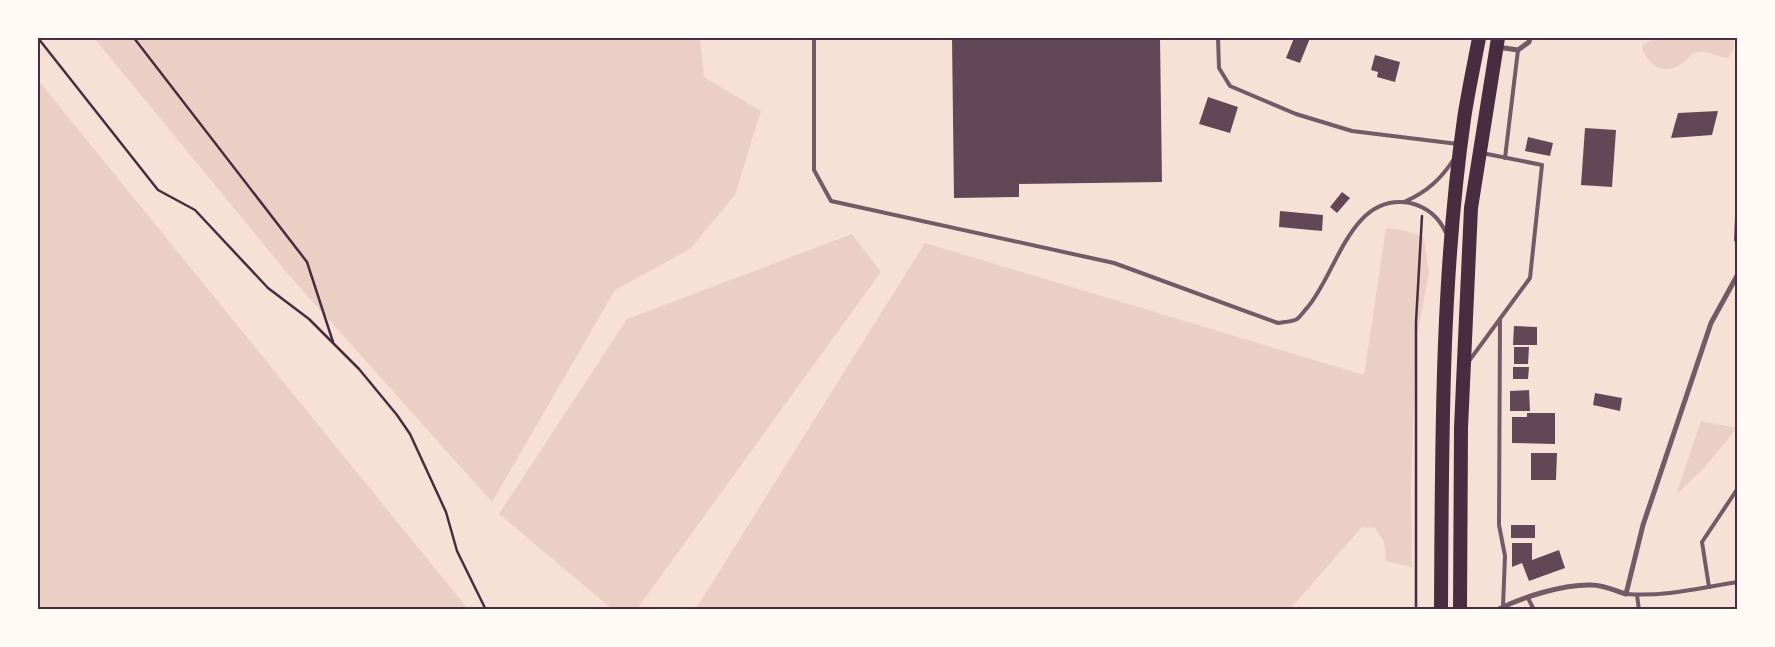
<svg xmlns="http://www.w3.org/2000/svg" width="1775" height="647" viewBox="0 0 1775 647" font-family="'Alegreya Sans',sans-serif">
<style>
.green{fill:#ebcfc5}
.building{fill:#644757}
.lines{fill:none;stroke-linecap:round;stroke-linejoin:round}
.path{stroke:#4a2c40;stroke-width:2.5}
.service{stroke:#755966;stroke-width:4}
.minor{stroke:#755966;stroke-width:5}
.trunk{stroke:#4a2c40;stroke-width:14}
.neatline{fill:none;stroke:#4a2c40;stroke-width:2}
</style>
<rect width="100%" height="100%" fill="#f7e1d7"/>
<!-- green -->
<g class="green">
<polygon points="94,38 700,38 704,77 761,111 735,195 690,249 615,290 492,502 288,274"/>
<path d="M1655,38H1734L1733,50L1728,58C1717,58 1710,50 1698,52C1688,54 1687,61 1680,65C1663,76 1644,63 1642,45Z"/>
<polygon points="38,80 468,609 38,609"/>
<polygon points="1386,228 1402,230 1424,237 1429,273 1416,340 1411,490 1412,567 1386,561 1384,542 1375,528 1362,527 1290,609 695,610 925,243 1364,375"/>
<polygon points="852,234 881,272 637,609 612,609 499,514 627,319"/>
<polygon points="1701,421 1737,428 1704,468 1676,495"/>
</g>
<!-- building -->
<g class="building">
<polygon points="952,38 1160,38 1162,182 1019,184 1019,197 954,198"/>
<polygon points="1294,38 1310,38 1300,63 1286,58"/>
<polygon points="1375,55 1400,62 1395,82 1377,77 1378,72 1371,70"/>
<polygon points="1208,97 1238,107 1230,133 1199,124"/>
<polygon points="1718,111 1712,135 1671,138 1678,113"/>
<polygon points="1585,128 1616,130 1612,187 1581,185"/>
<polygon points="1528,137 1553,143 1550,156 1525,151"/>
<polygon points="1342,192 1350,198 1337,213 1330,207"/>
<polygon points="1280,211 1323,215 1322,231 1279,227"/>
<polygon points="1735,216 1738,216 1738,241 1734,241"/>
<polygon points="1514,326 1537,327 1537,345 1513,345"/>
<polygon points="1514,347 1529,347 1528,364 1514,364"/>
<polygon points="1513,367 1529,367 1528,379 1513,379"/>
<polygon points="1529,390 1530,411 1510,411 1510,391"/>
<polygon points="1595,393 1622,398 1620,411 1593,405"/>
<polygon points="1527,413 1555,413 1555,444 1512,443 1512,417 1527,417"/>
<polygon points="1531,453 1557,453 1556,480 1531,480"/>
<rect x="1511" y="525" width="24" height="13"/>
<polygon points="1512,543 1532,543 1532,560 1559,550 1565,568 1529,581 1522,563 1512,567"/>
</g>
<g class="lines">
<!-- path -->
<g class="path">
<polyline points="38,38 158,190 195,210 268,288 309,319 359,369 397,415 410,434 446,512 457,551 486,610"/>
<polyline points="134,38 307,262 333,342"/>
<polyline points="1416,610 1416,322 1422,216"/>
</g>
<!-- service -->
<g class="service">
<path d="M814,38V170L831,201L1114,263L1278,323C1283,322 1292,322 1297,319C1300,317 1304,311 1307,308C1337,274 1350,192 1410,203C1427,207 1439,217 1446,233"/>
<polyline points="1218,38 1219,68 1230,86 1296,114 1352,131 1458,144"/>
<polyline points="1505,158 1518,50"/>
<path d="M1404,202C1427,192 1441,179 1454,159"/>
<polyline points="1500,319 1499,525 1505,556 1503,606"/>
<polyline points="1469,361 1530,278 1542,165 1482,153"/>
<polyline points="1709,587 1702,542 1738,488"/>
<path d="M1626,594C1666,597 1699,588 1738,582"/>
<polyline points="1637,595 1639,610"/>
<polyline points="1528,598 1534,610"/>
</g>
<!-- minor -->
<g class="minor">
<polyline points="1497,47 1518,50 1529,42 1530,38"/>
<path d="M1497,610C1522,597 1564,584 1592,585C1603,585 1616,591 1626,594L1643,525L1711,323L1738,274"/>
</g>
<!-- trunk -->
<g class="trunk">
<path d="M1441,610C1442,446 1441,281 1464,119C1468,92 1474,65 1479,38"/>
<polyline points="1460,610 1461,428 1471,208 1498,38"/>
</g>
</g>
<!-- border -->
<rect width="1775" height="647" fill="none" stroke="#fffaf5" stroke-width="78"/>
<rect x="39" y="39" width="1697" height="569" class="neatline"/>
</svg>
